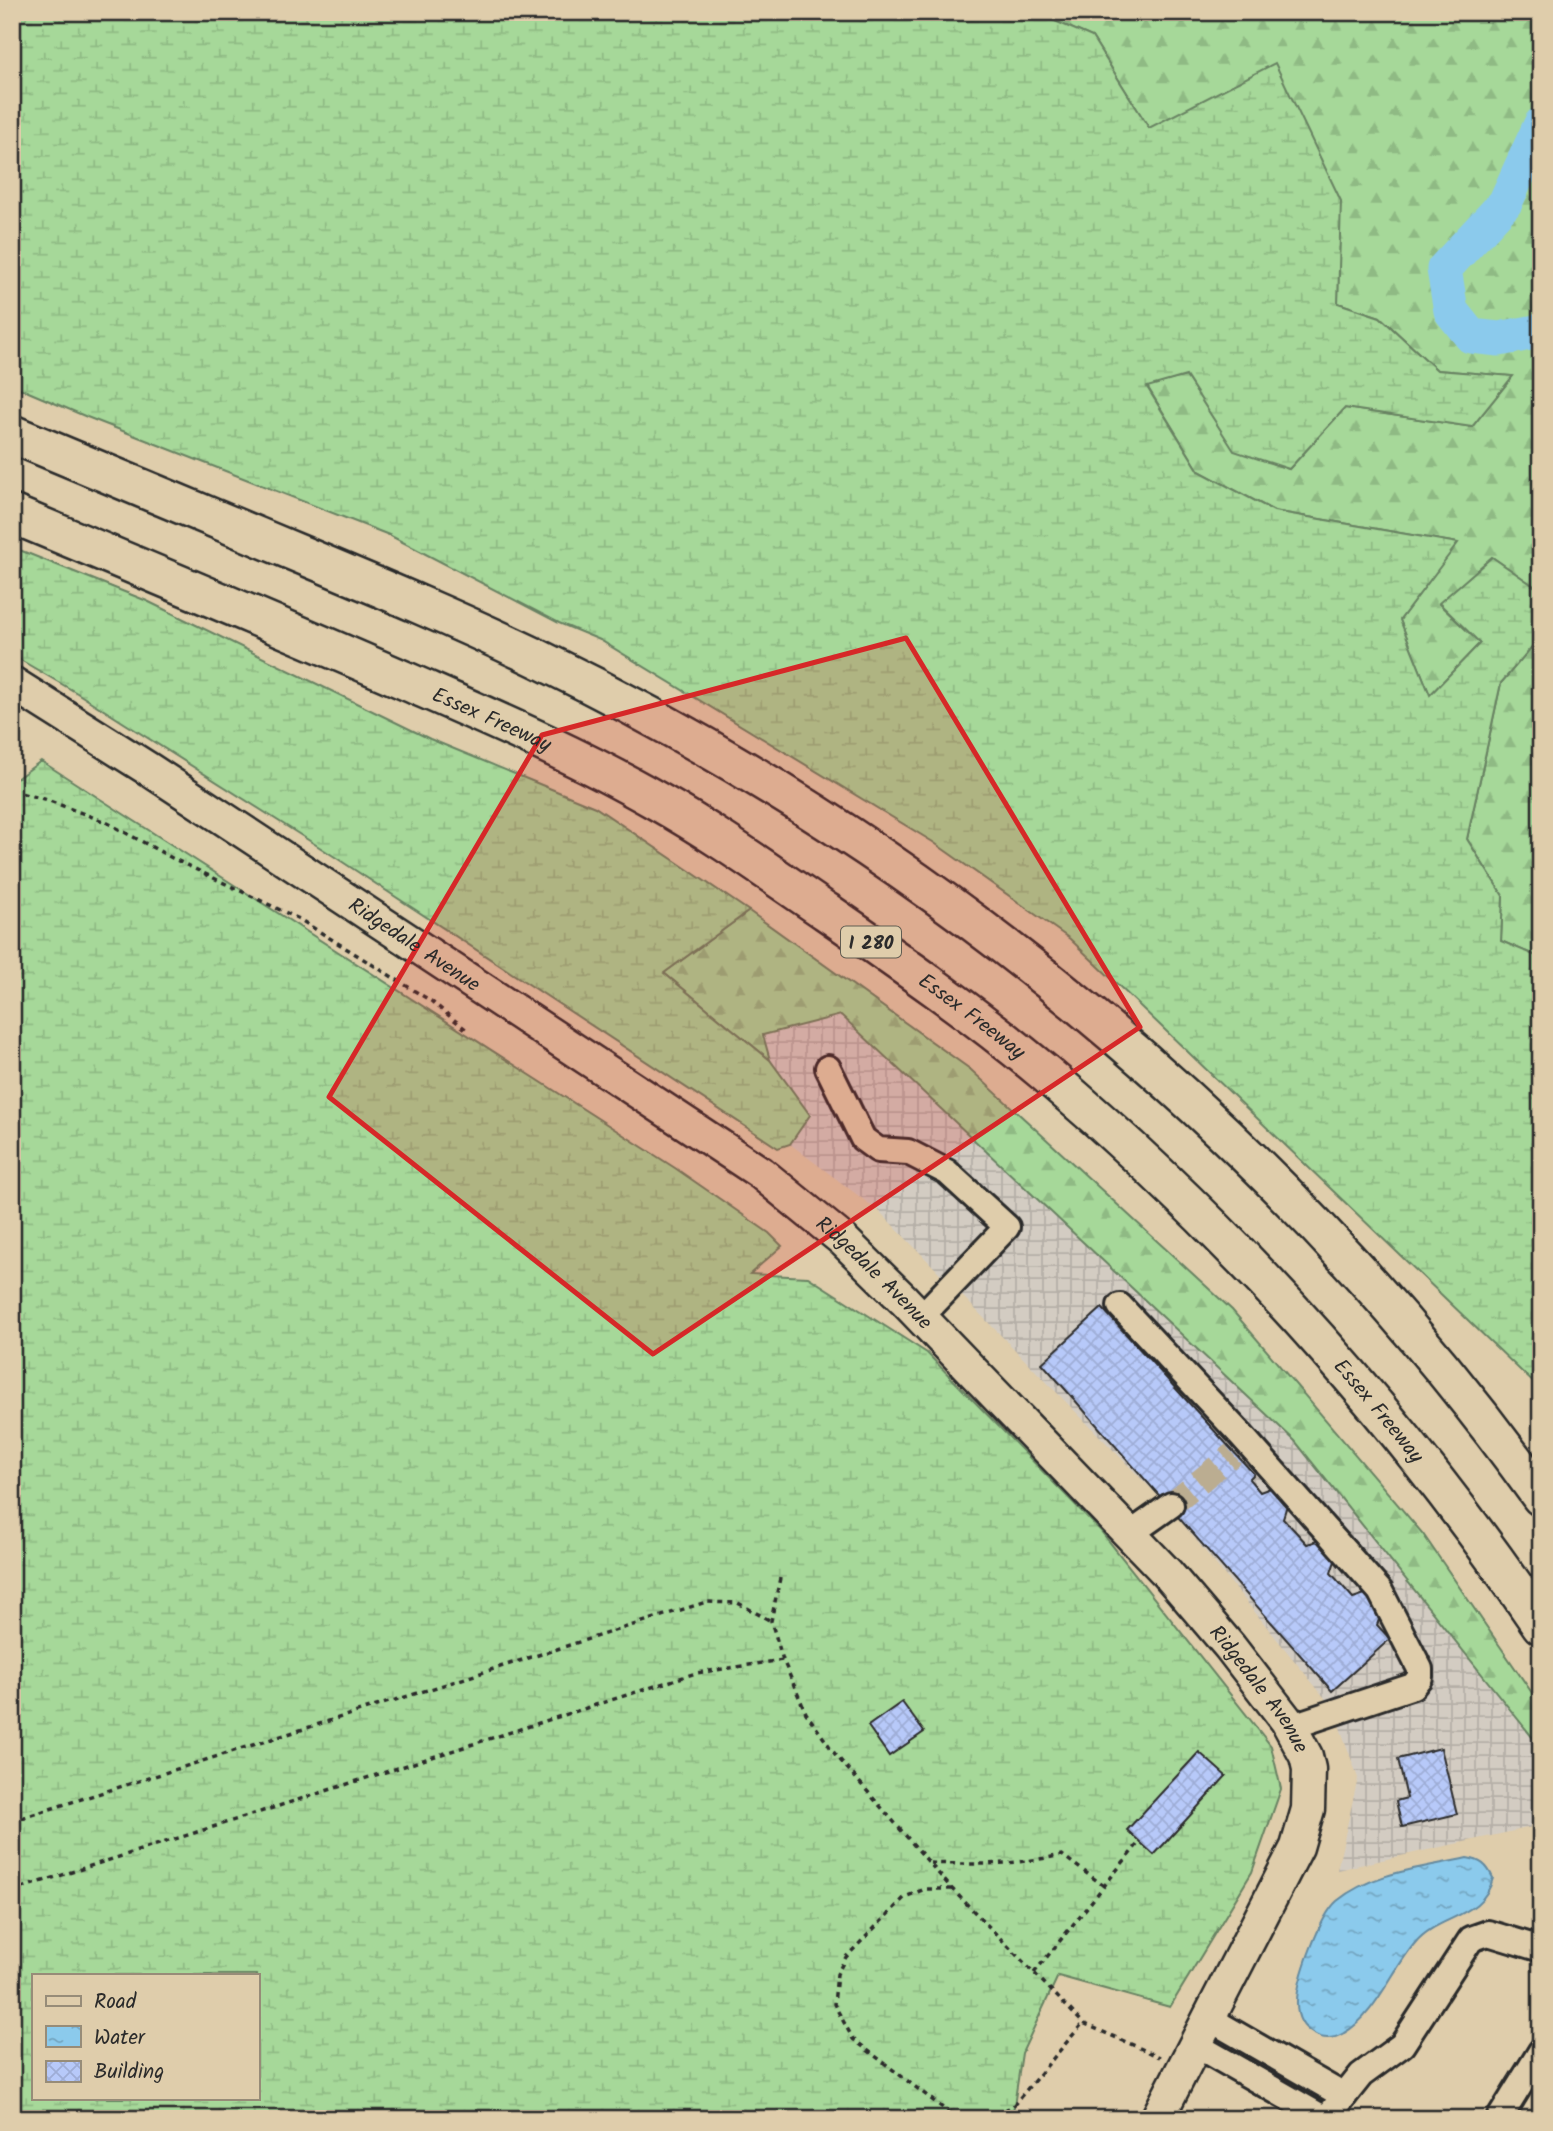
<svg xmlns="http://www.w3.org/2000/svg" width="1553" height="2131" viewBox="0 0 1553 2131" font-family="Kalam,sans-serif">
<style>
.industrial{fill:url(#industrial-grid)}
.forest{fill:url(#forest-firs);stroke:#688262;stroke-width:2}
.wetland{fill:url(#wetland-marsh);stroke:#688262;stroke-width:2;fill-rule:evenodd}
.water{fill:url(#water-ripples);stroke:#658a9f;stroke-width:2}
.lines{fill:none;stroke-linecap:round;stroke-linejoin:round}
.river{stroke:#8bcaec;stroke-width:35}
.building{fill:url(#building-cross-hatch);stroke:#2b2b2b;stroke-width:2}
.minor-tunnel{stroke:#bbad91;stroke-width:24;stroke-dasharray:24 12;stroke-linecap:butt}
.minor-casing{stroke:#2b2b2b;stroke-width:30}
.major-casing{stroke:#2b2b2b;stroke-width:37}
.highway-casing{stroke:#2b2b2b;stroke-width:42}
.path{stroke:#2b2b2b;stroke-width:3.5;stroke-dasharray:5 5;stroke-linecap:butt}
.minor{stroke:#dfcdab;stroke-width:24}
.major{stroke:#dfcdab;stroke-width:32}
.highway{stroke:#dfcdab;stroke-width:37}
.marked{fill:#d62828;fill-opacity:0.2;stroke:#d62828;stroke-width:5;stroke-linejoin:round}
.labels{text-anchor:middle;stroke-width:5;stroke-linejoin:round;paint-order:stroke}
.shield{fill:#dfcdab;stroke:#615c51;stroke-width:2}
.shield-label{font-size:19px;font-weight:bold;fill:#2b2b2b}
.street-label{font-size:21px;fill:#2b2b2b;stroke:#dfcdab}
</style>
<defs>
<pattern id="industrial-grid" width="8" height="8" patternUnits="userSpaceOnUse" patternTransform="scale(1.75)"><rect width="8" height="8" fill="#d3ccc2"/><path d="M0 4h8M4 0v8" fill="none" stroke="#b5afa7"/></pattern>
<pattern id="forest-firs" width="22" height="20" patternUnits="userSpaceOnUse" patternTransform="scale(1.75)"><rect width="22" height="20" fill="#a6d899"/><path d="M5 1l3.5 6h-7zM16 11l3.5 6h-7z" fill="#8fba84"/></pattern>
<pattern id="wetland-marsh" width="20" height="14" patternUnits="userSpaceOnUse" patternTransform="scale(1.75)"><rect width="20" height="14" fill="#a6d899"/><path d="M1 5h8M5 5V1M11 12h8M15 12V8" fill="none" stroke="#8fba84"/></pattern>
<pattern id="water-ripples" width="26" height="14" patternUnits="userSpaceOnUse" patternTransform="scale(1.75)"><rect width="26" height="14" fill="#8bcaec"/><path d="M2 4q2-2 4 0t4 0M15 11q2-2 4 0t4 0" fill="none" stroke="#72a4bf"/></pattern>
<pattern id="building-cross-hatch" width="8" height="8" patternUnits="userSpaceOnUse" patternTransform="scale(1.75)"><rect width="8" height="8" fill="#b7c9f9"/><path d="M0 0l8 8M0 8l8-8" fill="none" stroke="#9eadd6"/></pattern>
</defs>
<rect width="100%" height="100%" fill="#dfcdab"/>
<filter id="ink" filterUnits="userSpaceOnUse"><feTurbulence type="fractalNoise" baseFrequency=".0143" numOctaves="2"/><feDisplacementMap in="SourceGraphic" scale="14" xChannelSelector="R" yChannelSelector="G"/><feConvolveMatrix kernelMatrix="1 2 1 2 8 2 1 2 1" color-interpolation-filters="sRGB"/></filter>
<g filter="url(#ink)">
<!-- industrial -->
<polygon class="industrial" points="841,1015 1295,1441 1537,1743 1541,1761 1541,1825 1337,1870 1358,1778 1333,1708 1169,1507 880,1212 790,1144 810,1115 770,1060 762,1036"/>
<!-- forest -->
<g class="forest">
<polygon points="1034,12 1541,12 1541,591 1492,557 1439,604 1480,643 1430,695 1400,620 1457,543 1274,511 1199,471 1147,386 1186,376 1234,450 1289,469 1345,408 1472,427 1512,376 1437,370 1380,317 1338,303 1340,201 1149,128 1092,37"/>
<polygon points="1541,636 1541,958 1501,941 1503,896 1467,839 1501,683"/>
<polygon points="749,911 970,1069 1232,1310 1423,1534 1541,1706 1541,1761 1537,1743 1295,1441 841,1015 763,1035 770,1060 664,973"/>
</g>
<!-- wetland -->
<g class="wetland">
<polygon points="12,12 969,12 973,19 985,12 1034,12 1092,37 1149,128 1275,63 1341,201 1338,303 1380,317 1437,370 1513,376 1472,427 1345,408 1289,469 1234,451 1186,376 1147,387 1199,471 1274,511 1458,543 1400,620 1430,695 1480,643 1439,603 1492,557 1541,591 1541,636 1501,683 1467,839 1503,896 1501,941 1541,958 1541,1390 1070,939 933,842 600,640 559,623 389,535 87,417 12,385"/>
<polygon points="12,547 147,601 430,739 595,807 749,911 664,973 770,1060 810,1115 790,1144 778,1148 335,857 77,693 12,655"/>
<path d="M41,761L675,1168L769,1233L782,1246L750,1274L808,1277L927,1353L1100,1530L1271,1746L1281,1789L1252,1872L1170,2007L1058,1976L1022,2053L1012,2119H12V782ZM33,1975H257V2098H33Z"/>
</g>
<!-- water -->
<path class="water" d="M1467,1858C1481,1860 1487,1865 1493,1878C1483,1919 1439,1914 1415,1943C1392,1970 1375,2016 1344,2033C1334,2039 1324,2040 1314,2034C1303,2028 1297,2017 1297,2004C1296,1981 1320,1916 1337,1901C1372,1872 1423,1868 1467,1858Z"/>
<g class="lines">
<!-- river -->
<polyline class="river" points="1541,124 1505,203 1444,269 1451,311 1471,336 1499,339 1541,331"/>
</g>
<!-- building -->
<g class="building">
<polygon points="1102,1308 1254,1474 1249,1479 1260,1492 1273,1487 1287,1505 1283,1518 1307,1544 1321,1540 1336,1558 1331,1573 1353,1598 1368,1593 1382,1611 1377,1625 1390,1639 1332,1691 1042,1363"/>
<polygon points="902,1702 924,1732 889,1756 868,1726"/>
<polygon points="1441,1748 1457,1814 1402,1827 1396,1801 1407,1798 1398,1759"/>
<polygon points="1199,1752 1226,1776 1154,1855 1127,1830"/>
</g>
<g class="lines">
<!-- minor-tunnel -->
<polyline class="minor-tunnel" points="1171,1505 1233,1454"/>
<!-- minor casing -->
<g class="minor-casing">
<g id="minor">
<polyline points="828,1068 863,1139 878,1150 908,1152 947,1172 1007,1227 920,1318"/>
<polyline points="1120,1306 1242,1436 1380,1591 1420,1669 1420,1677 1413,1686 1290,1727"/>
<polyline points="1130,1534 1171,1505"/>
<polyline points="1210,2019 1344,2096"/>
<polyline points="1196,2045 1325,2119"/>
<polyline points="1326,2119 1361,2075 1402,2045 1471,1939 1488,1933 1541,1949"/>
<polyline points="1499,2119 1541,2051"/>
</g>
</g>
<!-- major casing -->
<g class="major-casing">
<g id="major">
<path id="s1" d="M12,683L150,770L761,1173L843,1240L904,1300L1167,1573L1230,1647L1287,1721L1306,1756L1309,1769L1308,1809L1297,1847L1157,2119"/>
</g>
</g>
<!-- highway casing -->
<g class="highway-casing">
<g id="highway">
<path d="M12,434C109,474 205,515 302,555C381,588 460,621 537,658C932,849 1285,1140 1541,1497"/>
<path id="s2" d="M12,514C146,570 280,626 413,684C495,720 579,756 657,801C716,834 771,874 827,912C901,963 976,1015 1045,1073C1235,1234 1401,1419 1541,1625"/>
</g>
</g>
<!-- path -->
<g class="path">
<polyline points="12,791 44,799 106,822 172,858 299,919 431,1001 468,1031"/>
<polyline points="780,1578 771,1621 783,1660 806,1713 835,1754 952,1889 1083,2023 1160,2057"/>
<polyline points="12,1821 706,1602 738,1603 771,1621"/>
<path d="M930,1863C978,1865 1014,1865 1062,1855L1104,1886"/>
<polyline points="952,1889 925,1889 905,1897 846,1957 837,1974 834,2004 853,2039 948,2112 981,2118 1012,2107 1083,2023"/>
<polyline points="12,1891 696,1673 783,1660"/>
<polyline points="1034,1973 1137,1845"/>
</g>
<!-- minor -->
<use href="#minor" class="minor"/>
<!-- major -->
<use href="#major" class="major"/>
<!-- highway -->
<use href="#highway" class="highway"/>
</g>
</g>
<!-- marked area -->
<path class="marked" d="M906,638L1140,1027L653,1354L329,1097L542,735Z"/>
<g class="labels">
<!-- shield labels -->
<rect class="shield" x="841" y="926.5" width="60" height="31" rx="5"/>
<g class="shield-label">
<text x="871" y="949">I 280</text>
</g>
<!-- street labels -->
<g class="street-label">
<text dy="7" stroke="none"><textPath href="#s2" startOffset="522">Essex Freeway</textPath></text>
<text dy="7" stroke="none"><textPath href="#s1" startOffset="480">Ridgedale Avenue</textPath></text>
<text dy="7" stroke="none"><textPath href="#s2" startOffset="1088">Essex Freeway</textPath></text>
<text dy="7" stroke="none"><textPath href="#s1" startOffset="1046">Ridgedale Avenue</textPath></text>
<text dy="7" stroke="none"><textPath href="#s2" startOffset="1656">Essex Freeway</textPath></text>
<text dy="7" stroke="none"><textPath href="#s1" startOffset="1614">Ridgedale Avenue</textPath></text>
</g>
</g>
<!-- margin -->
<rect width="1553" height="2131" fill="none" stroke="#dfcdab" stroke-width="42"/>
<rect x="21" y="21" width="1511" height="2089" fill="none" stroke="#2b2b2b" stroke-width="2.5" filter="url(#ink)"/>
<!-- legend -->
<rect x="32" y="1974" width="228" height="126" fill="#dfcdab" stroke="#978c78" stroke-width="2"/>
<rect x="46" y="1996" width="35" height="10" fill="#dfcdab" stroke="#978c78" stroke-width="2"/>
<text x="94" y="2008" font-size="21" fill="#2b2b2b">Road</text>
<rect x="46" y="2026" width="35" height="21" fill="url(#water-ripples)" stroke="#978c78" stroke-width="2"/>
<text x="94" y="2044" font-size="21" fill="#2b2b2b">Water</text>
<rect x="46" y="2061" width="35" height="21" fill="url(#building-cross-hatch)" stroke="#978c78" stroke-width="2"/>
<text x="94" y="2078" font-size="21" fill="#2b2b2b">Building</text>
</svg>
